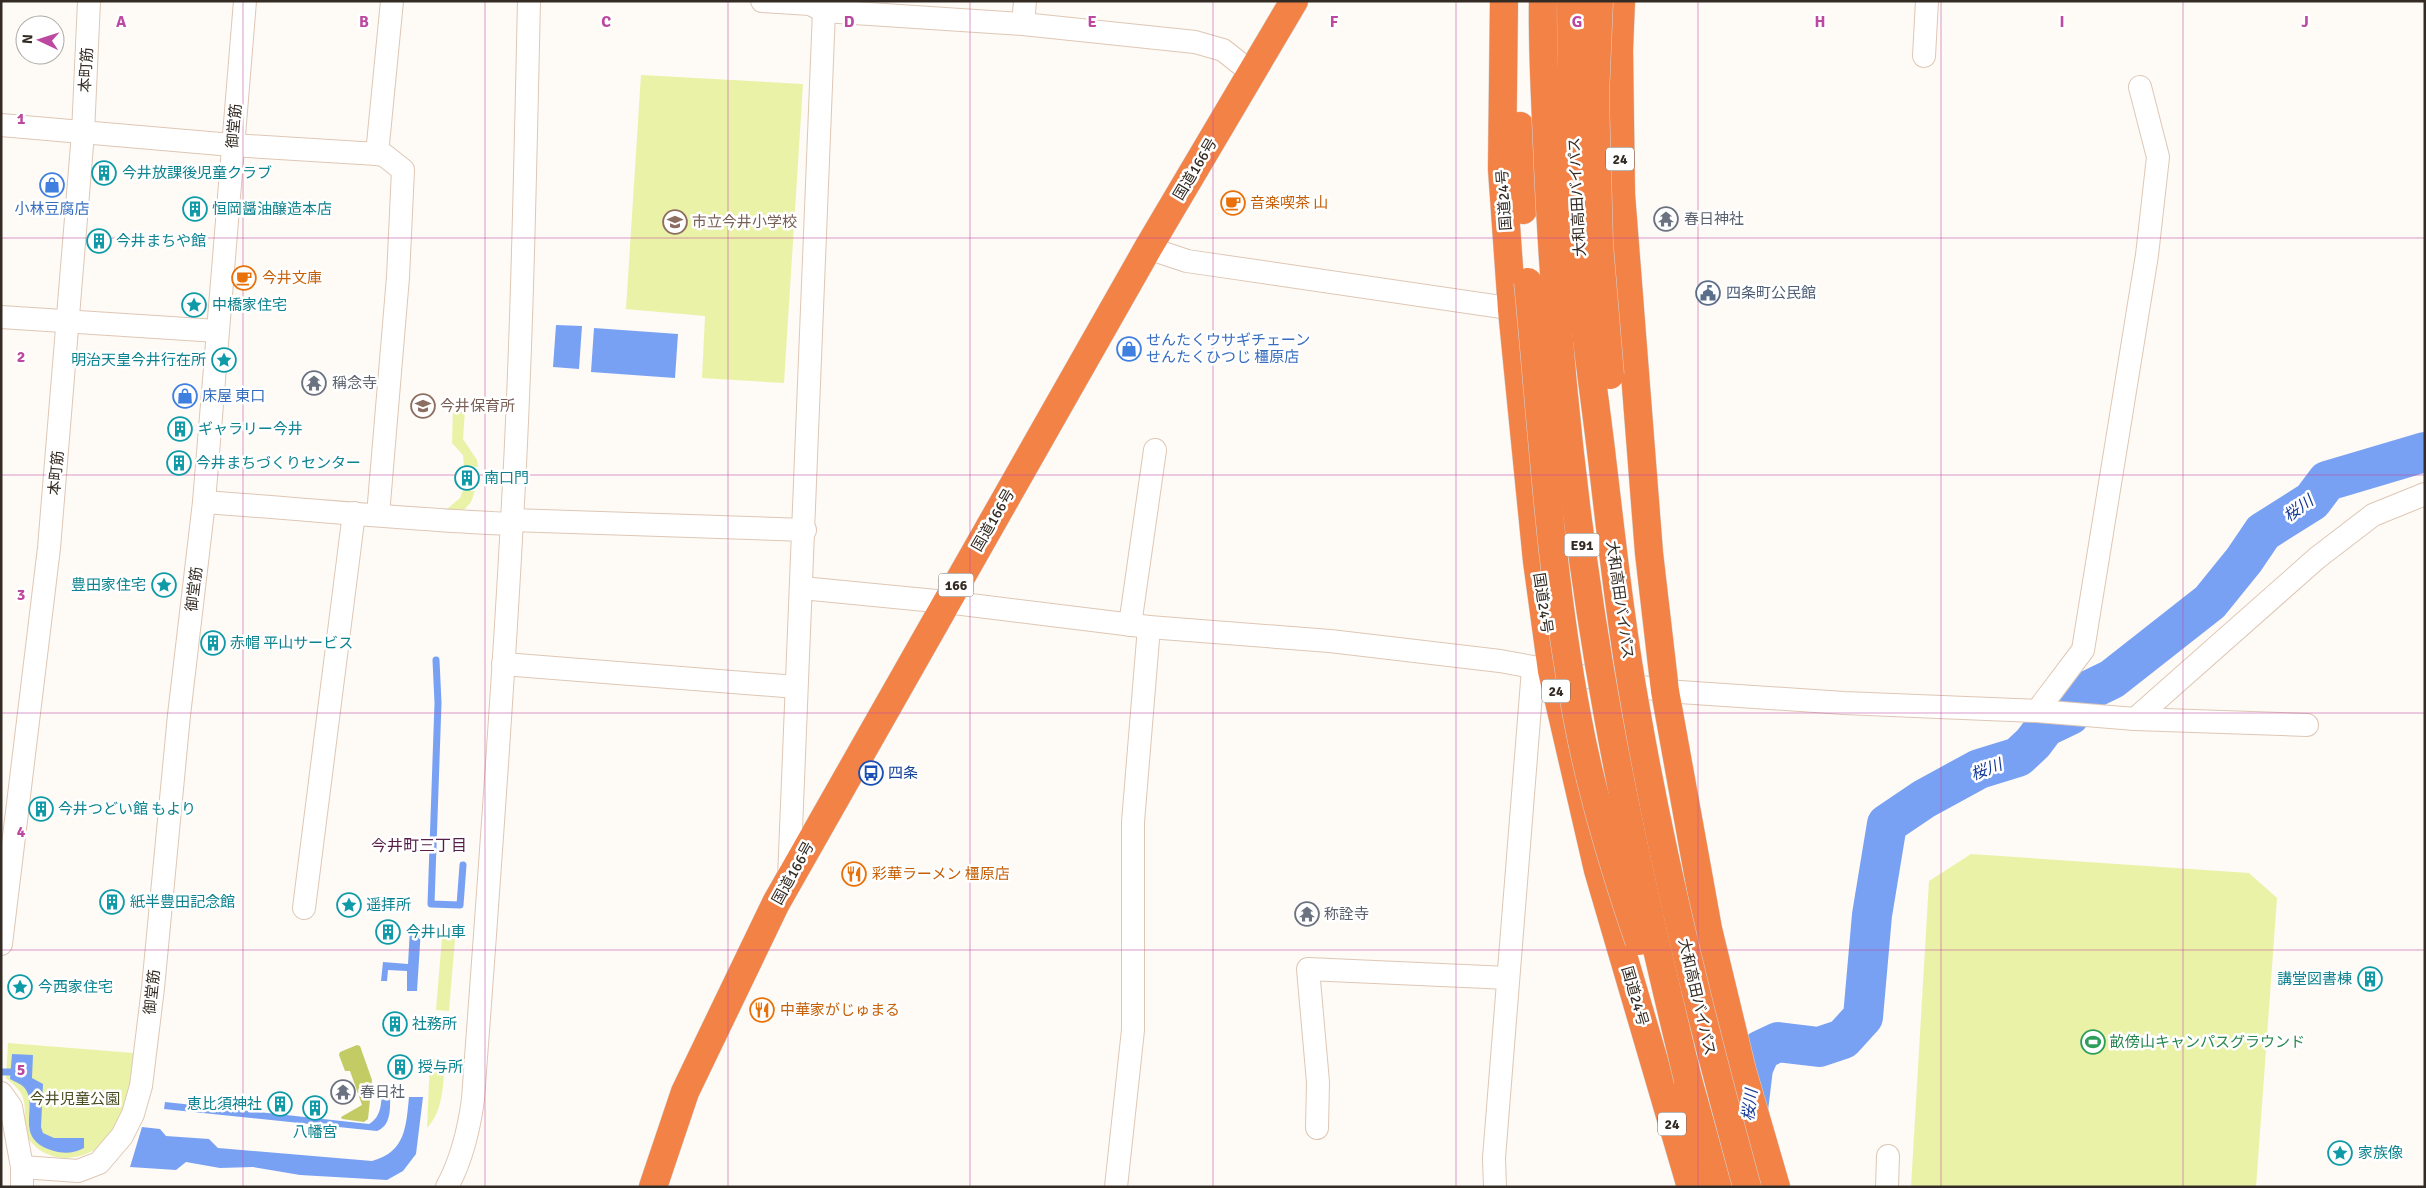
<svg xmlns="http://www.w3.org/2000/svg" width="2426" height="1188" viewBox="0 0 2426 1188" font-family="Signika,'Noto Sans JP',sans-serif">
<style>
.green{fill:#eaf2a7}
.forest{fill:#c3cb64}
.water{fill:#79a1f3}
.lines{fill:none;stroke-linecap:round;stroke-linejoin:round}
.stream{stroke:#79a1f3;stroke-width:7}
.river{stroke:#79a1f3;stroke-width:40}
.minor-casing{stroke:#dec7b5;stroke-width:24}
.highway-casing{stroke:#d6d5d3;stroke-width:29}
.minor{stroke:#fff;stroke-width:22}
.highway{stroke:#f38246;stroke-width:28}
.highway-bridge-casing{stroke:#d6d5d3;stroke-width:29;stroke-linecap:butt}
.highway-bridge{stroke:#f38246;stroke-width:28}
.grid{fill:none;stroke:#bd48a1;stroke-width:1;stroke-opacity:0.55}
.labels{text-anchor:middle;stroke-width:5;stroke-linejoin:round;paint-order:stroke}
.shield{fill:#fff;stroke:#716b66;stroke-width:1}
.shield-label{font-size:14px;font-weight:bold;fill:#342c24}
.street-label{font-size:15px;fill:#342c24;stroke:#fff}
.culture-label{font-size:15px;fill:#0d838f;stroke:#fff;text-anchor:start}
.food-label{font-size:15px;fill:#c56008;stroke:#fff;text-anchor:start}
.shop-label{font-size:15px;fill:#366cbe;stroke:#fff;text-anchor:start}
.worship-label{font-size:15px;fill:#5b616d;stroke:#fff;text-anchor:start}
.education-label{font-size:15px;fill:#785e54;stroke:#fff;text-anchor:start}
.service-label{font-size:15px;fill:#4e5e75;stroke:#fff;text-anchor:start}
.transit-label{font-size:15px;fill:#164399;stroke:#fff;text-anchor:start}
.leisure-label{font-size:15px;fill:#27864d;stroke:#fff;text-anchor:start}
.park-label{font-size:15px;fill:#494c21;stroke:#fff}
.water-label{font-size:16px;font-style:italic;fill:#143996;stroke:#fff}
.neighbourhood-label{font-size:16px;fill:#561e48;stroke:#fff}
.grid-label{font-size:16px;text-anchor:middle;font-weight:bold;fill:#bd48a1;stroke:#fff;stroke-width:5;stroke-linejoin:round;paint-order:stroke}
</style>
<rect width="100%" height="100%" fill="#fefaf6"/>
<!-- green -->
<g class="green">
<polygon points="641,75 803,84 784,383 702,378 705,316 626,309"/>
<polygon points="453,409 465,410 463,439 477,460 478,467 464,466 463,455 452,443"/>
<polygon points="463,490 475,491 471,502 462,512 447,509 460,498"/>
<polygon points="1971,854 2249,873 2277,898 2256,1187 1911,1187 1929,881"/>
<polygon points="442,938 455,939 449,1011 436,1010"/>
<path d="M8,1043L134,1053C132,1077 132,1106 118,1127C100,1157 56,1171 31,1142C20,1130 28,1112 23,1098C21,1090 12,1083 6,1078Z"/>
<path d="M430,1059L445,1060C443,1083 444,1110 427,1128Z"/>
</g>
<!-- forest -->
<polygon class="forest" points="357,1045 360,1046 372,1080 368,1119 364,1122 342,1119 341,1117 362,1105 350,1071 345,1071 339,1055 340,1052"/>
<!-- water -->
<g class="water">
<polygon points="556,325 582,326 579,369 553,367"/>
<polygon points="594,328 678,334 675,378 591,372"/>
<polygon points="410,929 421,929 417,991 407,991 407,971 388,970 387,981 381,981 383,962 408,964"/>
<path d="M12,1054L33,1055L32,1078L43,1084L41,1127L43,1133L54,1138H84V1148C75,1153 64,1154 54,1151C13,1139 38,1109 26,1090C23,1084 15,1082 10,1079Z"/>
<path d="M382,1093H390C390,1107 392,1125 377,1131L164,1109L165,1102L369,1124C381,1117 381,1105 382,1093Z"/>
<path d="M409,1097H423L416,1154L403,1171L387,1180L300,1175L253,1167L220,1168L186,1162L176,1170L130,1167L142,1127L160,1129L166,1136L209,1139L218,1148L372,1161C406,1152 406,1126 409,1097Z"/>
</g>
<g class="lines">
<!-- stream -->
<g class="stream">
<polyline points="436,660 438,703 431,904 460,905 463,865"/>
<polyline points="1,1072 10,1072"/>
</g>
<!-- river -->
<polyline class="river" points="1747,1118 1753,1068 1761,1050 1778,1042 1819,1047 1843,1039 1863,1017 1872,915 1887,824 1924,799 1979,769 2018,757 2033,743 2045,727 2070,715 2069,700 2112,679 2210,602 2244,560 2263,532 2312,501 2327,481 2425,452"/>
<!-- minor casing -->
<g class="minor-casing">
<g id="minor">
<polyline points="762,1 810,4 824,11 1023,24 1195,42 1223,50 1252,73"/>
<polyline points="1023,24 1025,1"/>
<polyline points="1924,56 1927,1"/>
<polyline points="1,125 232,145 377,154 392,1"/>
<polyline points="377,154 384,155 403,170 398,277 378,515"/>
<polyline points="1148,248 1187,261 1529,311"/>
<polyline points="1,317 217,331"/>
<path d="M204,502C307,509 409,520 512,524"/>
<polyline points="512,520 805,530"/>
<polyline points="802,588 946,602 1149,627 1330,641 1500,661 1665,691 1844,703 2037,711 2135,719 2317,558 2373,515 2425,494"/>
<polyline points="1130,625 1155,450"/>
<polyline points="503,664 796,687"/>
<polyline points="2037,711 2083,650 2147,255 2158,157 2140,87"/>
<polyline points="2135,719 2307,725"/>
<polyline points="789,879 824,11"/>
<polyline points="304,908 354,513"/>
<polyline points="1,944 49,548 83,133 89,1"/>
<polyline points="1,1093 11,1107 22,1167 22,1187"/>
<polyline points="1317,1128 1318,1082 1308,969 1508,978"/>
<polyline points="22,1167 78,1171 99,1163 122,1136 133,1114 141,1086 153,988 179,715 204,502 245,1"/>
<path d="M447,1187C462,1159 469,1130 473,1099C487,906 502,713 512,520C522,348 525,174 529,1"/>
<polyline points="1116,1187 1133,1030 1133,822 1149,627"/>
<polyline points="1495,1187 1494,1158 1533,669"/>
<polyline points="1887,1187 1888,1156"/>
</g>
</g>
<!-- highway casing -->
<g class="highway-casing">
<g id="highway">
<polyline points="1504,1 1502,169 1512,310 1537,561 1552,671 1598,870 1691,1187"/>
<polyline points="1621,1 1619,50 1621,194 1649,553 1665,691 1708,929 1742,1070 1776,1187"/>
<polyline points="1520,126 1523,210"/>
<polyline points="1688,1080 1718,1187"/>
<polyline points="653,1187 685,1092 776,903 1148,248 1294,1"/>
</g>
</g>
<!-- minor -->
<use href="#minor" class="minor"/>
<!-- highway -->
<use href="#highway" class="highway"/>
<!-- highway-bridge casing -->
<g class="highway-bridge-casing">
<g id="highway-bridge">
<path d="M1543,1C1542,56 1546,111 1548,166C1556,350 1575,534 1608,716C1630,838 1659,959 1688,1080"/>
<path d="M1571,1C1571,102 1575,202 1583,303C1588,355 1596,407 1602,459C1612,543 1621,627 1636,710C1664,871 1704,1030 1747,1187"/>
<polyline points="1599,1 1595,96 1599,244 1610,375"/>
<path d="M1528,282C1542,426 1550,573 1577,716C1591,793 1614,868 1639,941"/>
</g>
</g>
<!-- highway-bridge -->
<use href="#highway-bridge" class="highway-bridge"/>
</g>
<!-- grid -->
<path class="grid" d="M243,1V1187M485,1V1187M728,1V1187M970,1V1187M1213,1V1187M1456,1V1187M1698,1V1187M1941,1V1187M2183,1V1187M1,238H2425M1,475H2425M1,713H2425M1,950H2425"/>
<!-- icons -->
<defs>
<g id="building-ring" transform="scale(1.25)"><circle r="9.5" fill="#fff" stroke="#0f9aa8" stroke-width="1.5"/><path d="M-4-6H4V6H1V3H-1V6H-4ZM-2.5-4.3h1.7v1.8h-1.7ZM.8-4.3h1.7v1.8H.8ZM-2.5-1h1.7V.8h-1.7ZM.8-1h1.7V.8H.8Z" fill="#0f9aa8"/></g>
<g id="shop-ring" transform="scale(1.25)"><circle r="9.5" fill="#fff" stroke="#3f7fe0" stroke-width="1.5"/><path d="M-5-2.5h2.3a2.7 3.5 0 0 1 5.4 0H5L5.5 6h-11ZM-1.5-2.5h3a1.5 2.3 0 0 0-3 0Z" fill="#3f7fe0"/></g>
<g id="cafe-ring" transform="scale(1.25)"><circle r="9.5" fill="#fff" stroke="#e8710a" stroke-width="1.5"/><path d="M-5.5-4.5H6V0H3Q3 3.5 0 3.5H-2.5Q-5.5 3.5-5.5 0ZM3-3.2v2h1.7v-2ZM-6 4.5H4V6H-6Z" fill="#e8710a"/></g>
<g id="temple-ring" transform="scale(1.25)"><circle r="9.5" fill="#fff" stroke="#6b7280" stroke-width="1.5"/><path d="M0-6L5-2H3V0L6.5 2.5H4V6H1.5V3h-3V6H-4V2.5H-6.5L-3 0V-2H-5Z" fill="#6b7280"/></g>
<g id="school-ring" transform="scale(1.25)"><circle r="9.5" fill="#fff" stroke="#8d6e63" stroke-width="1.5"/><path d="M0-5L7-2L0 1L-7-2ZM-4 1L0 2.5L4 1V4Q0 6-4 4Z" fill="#8d6e63"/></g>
<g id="civic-ring" transform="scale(1.25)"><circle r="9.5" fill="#fff" stroke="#5c6f8a" stroke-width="1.5"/><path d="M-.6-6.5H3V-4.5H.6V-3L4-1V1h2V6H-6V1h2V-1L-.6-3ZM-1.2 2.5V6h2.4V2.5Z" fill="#5c6f8a"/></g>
<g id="sight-ring" transform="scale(1.25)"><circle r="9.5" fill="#fff" stroke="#0f9aa8" stroke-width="1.5"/><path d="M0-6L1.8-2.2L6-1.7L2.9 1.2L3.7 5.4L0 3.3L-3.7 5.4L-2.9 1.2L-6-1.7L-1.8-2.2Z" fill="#0f9aa8"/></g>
<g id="bus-ring" transform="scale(1.25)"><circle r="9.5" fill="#fff" stroke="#1a4fb4" stroke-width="1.5"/><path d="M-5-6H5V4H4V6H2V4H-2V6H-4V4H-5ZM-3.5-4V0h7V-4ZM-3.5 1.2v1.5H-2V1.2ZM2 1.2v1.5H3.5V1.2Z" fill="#1a4fb4"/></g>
<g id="restaurant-ring" transform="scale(1.25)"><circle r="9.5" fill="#fff" stroke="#e8710a" stroke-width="1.5"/><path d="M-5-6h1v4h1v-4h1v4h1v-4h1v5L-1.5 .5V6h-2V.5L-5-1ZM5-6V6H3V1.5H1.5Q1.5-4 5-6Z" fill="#e8710a"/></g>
<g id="stadium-ring" transform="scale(1.25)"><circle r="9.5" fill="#fff" stroke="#2e9e5b" stroke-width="1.5"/><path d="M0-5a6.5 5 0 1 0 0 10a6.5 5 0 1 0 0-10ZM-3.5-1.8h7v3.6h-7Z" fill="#2e9e5b"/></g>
</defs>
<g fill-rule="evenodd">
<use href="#building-ring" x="104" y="173"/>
<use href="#shop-ring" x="52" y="185"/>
<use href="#cafe-ring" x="1233" y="203"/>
<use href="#building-ring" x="195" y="209"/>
<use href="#temple-ring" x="1666" y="219"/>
<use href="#school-ring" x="675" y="222"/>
<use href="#building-ring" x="99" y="241"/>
<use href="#cafe-ring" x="244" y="278"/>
<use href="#civic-ring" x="1708" y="293"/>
<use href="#sight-ring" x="194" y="305"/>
<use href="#shop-ring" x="1129" y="349"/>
<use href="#sight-ring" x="224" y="360"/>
<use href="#temple-ring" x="314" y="383"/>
<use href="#shop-ring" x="185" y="396"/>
<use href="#school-ring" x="423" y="406"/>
<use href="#building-ring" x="180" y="429"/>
<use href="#building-ring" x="179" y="463"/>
<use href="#building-ring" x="467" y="478"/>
<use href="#sight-ring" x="164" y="585"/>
<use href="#building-ring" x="213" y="643"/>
<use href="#bus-ring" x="871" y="773"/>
<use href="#building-ring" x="41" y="809"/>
<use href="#restaurant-ring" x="854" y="874"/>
<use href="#building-ring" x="112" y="902"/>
<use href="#sight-ring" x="349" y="905"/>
<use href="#temple-ring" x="1307" y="914"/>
<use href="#building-ring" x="388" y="932"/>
<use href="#building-ring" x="2370" y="979"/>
<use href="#sight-ring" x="20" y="987"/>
<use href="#restaurant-ring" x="762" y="1010"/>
<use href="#building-ring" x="395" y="1024"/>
<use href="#stadium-ring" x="2093" y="1042"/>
<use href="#building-ring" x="400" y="1067"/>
<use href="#temple-ring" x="343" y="1092"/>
<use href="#building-ring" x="280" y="1104"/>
<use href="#building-ring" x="315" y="1108"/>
<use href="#sight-ring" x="2340" y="1153"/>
</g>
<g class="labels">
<!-- shield labels -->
<g class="shield">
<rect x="1606" y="147.5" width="28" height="23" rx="4"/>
<rect x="1564.5" y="533.5" width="35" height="23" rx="4"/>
<rect x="938.5" y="573.5" width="35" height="23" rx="4"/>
<rect x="1542" y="679.5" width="28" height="23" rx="4"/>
<rect x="1658" y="1112.5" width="28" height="23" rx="4"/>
</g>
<g class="shield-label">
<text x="1620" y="164">24</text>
<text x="1582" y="550">E91</text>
<text x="956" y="590">166</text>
<text x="1556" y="696">24</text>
<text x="1672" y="1129">24</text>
</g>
<!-- street labels -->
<g class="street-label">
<text transform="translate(86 70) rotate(-87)" y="5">本町筋</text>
<text transform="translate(234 126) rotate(-85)" y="5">御堂筋</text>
<text transform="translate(1195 169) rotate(-59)" y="5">国道166号</text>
<text transform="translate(1577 197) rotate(-93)" y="5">大和高田バイパス</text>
<text transform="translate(1504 200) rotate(-94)" y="5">国道24号</text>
<text transform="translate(56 473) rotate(-85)" y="5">本町筋</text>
<text transform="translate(993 520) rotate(-60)" y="5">国道166号</text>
<text transform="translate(194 589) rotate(-83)" y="5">御堂筋</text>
<text transform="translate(1620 600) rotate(82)" y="5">大和高田バイパス</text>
<text transform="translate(1543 603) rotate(82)" y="5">国道24号</text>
<text transform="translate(793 873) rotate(-61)" y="5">国道166号</text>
<text transform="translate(152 992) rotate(-84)" y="5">御堂筋</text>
<text transform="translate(1635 996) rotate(74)" y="5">国道24号</text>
<text transform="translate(1697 997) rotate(77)" y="5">大和高田バイパス</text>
</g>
<!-- culture labels -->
<g class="culture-label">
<text x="122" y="178">今井放課後児童クラブ</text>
<text x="212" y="214">恒岡醤油醸造本店</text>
<text x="116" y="246">今井まちや館</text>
<text x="212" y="310">中橋家住宅</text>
<text x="206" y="365" text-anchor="end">明治天皇今井行在所</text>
<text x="198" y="434">ギャラリー今井</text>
<text x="196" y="468">今井まちづくりセンター</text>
<text x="484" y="483">南口門</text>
<text x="146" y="590" text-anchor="end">豊田家住宅</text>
<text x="230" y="648">赤帽 平山サービス</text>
<text x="58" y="814">今井つどい館 もより</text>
<text x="130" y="907">紙半豊田記念館</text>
<text x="366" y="910">遥拝所</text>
<text x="406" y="937">今井山車</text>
<text x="2352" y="984" text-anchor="end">講堂図書棟</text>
<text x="38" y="992">今西家住宅</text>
<text x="412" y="1029">社務所</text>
<text x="418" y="1072">授与所</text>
<text x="262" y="1109" text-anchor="end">恵比須神社</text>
<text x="315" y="1137" text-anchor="middle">八幡宮</text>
<text x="2358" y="1158">家族像</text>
</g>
<!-- food labels -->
<g class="food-label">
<text x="1250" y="208">音楽喫茶 山</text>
<text x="262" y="283">今井文庫</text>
<text x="872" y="879">彩華ラーメン 橿原店</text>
<text x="780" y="1015">中華家がじゅまる</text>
</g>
<!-- shop labels -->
<g class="shop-label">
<text x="52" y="214" text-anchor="middle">小林豆腐店</text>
<text x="1146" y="345">せんたくウサギチェーン<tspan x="1146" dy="17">せんたくひつじ 橿原店</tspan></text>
<text x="202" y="401">床屋 東口</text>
</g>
<!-- worship labels -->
<g class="worship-label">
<text x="1684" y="224">春日神社</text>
<text x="332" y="388">稱念寺</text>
<text x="1324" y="919">称詮寺</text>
<text x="360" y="1097">春日社</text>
</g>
<!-- education labels -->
<g class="education-label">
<text x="692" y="227">市立今井小学校</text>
<text x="440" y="411">今井保育所</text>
</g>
<!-- service labels -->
<g class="service-label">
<text x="1726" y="298">四条町公民館</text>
</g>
<!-- transit labels -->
<g class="transit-label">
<text x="888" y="778">四条</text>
</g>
<!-- leisure labels -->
<g class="leisure-label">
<text x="2110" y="1047">畝傍山キャンパスグラウンド</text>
</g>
<!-- park labels -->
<g class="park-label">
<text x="75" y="1104">今井児童公園</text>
</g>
<!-- water labels -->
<g class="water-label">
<text transform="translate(2298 508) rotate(-36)" y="6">桜川</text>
<text transform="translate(1986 769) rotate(-21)" y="6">桜川</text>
<text transform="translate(1749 1105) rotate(-83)" y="6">桜川</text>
</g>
<!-- neighbourhood labels -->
<g class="neighbourhood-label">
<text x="419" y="851">今井町三丁目</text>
</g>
</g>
<g class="grid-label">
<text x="121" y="27">A</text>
<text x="364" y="27">B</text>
<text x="606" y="27">C</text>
<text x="849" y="27">D</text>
<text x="1092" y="27">E</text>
<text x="1334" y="27">F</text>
<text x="1577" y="27">G</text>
<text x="1820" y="27">H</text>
<text x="2062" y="27">I</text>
<text x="2305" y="27">J</text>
<text x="21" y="124">1</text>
<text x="21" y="362">2</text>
<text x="21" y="600">3</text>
<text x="21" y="837">4</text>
<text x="21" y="1075">5</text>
</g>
<!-- border -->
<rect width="2426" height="1188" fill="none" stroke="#342c24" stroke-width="5"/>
<!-- north arrow -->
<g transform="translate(40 40) rotate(274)"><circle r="24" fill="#ffffff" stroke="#aeaba7"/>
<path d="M0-4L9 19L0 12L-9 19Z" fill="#bd48a1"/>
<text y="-8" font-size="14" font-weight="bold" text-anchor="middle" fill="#342c24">N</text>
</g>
</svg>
